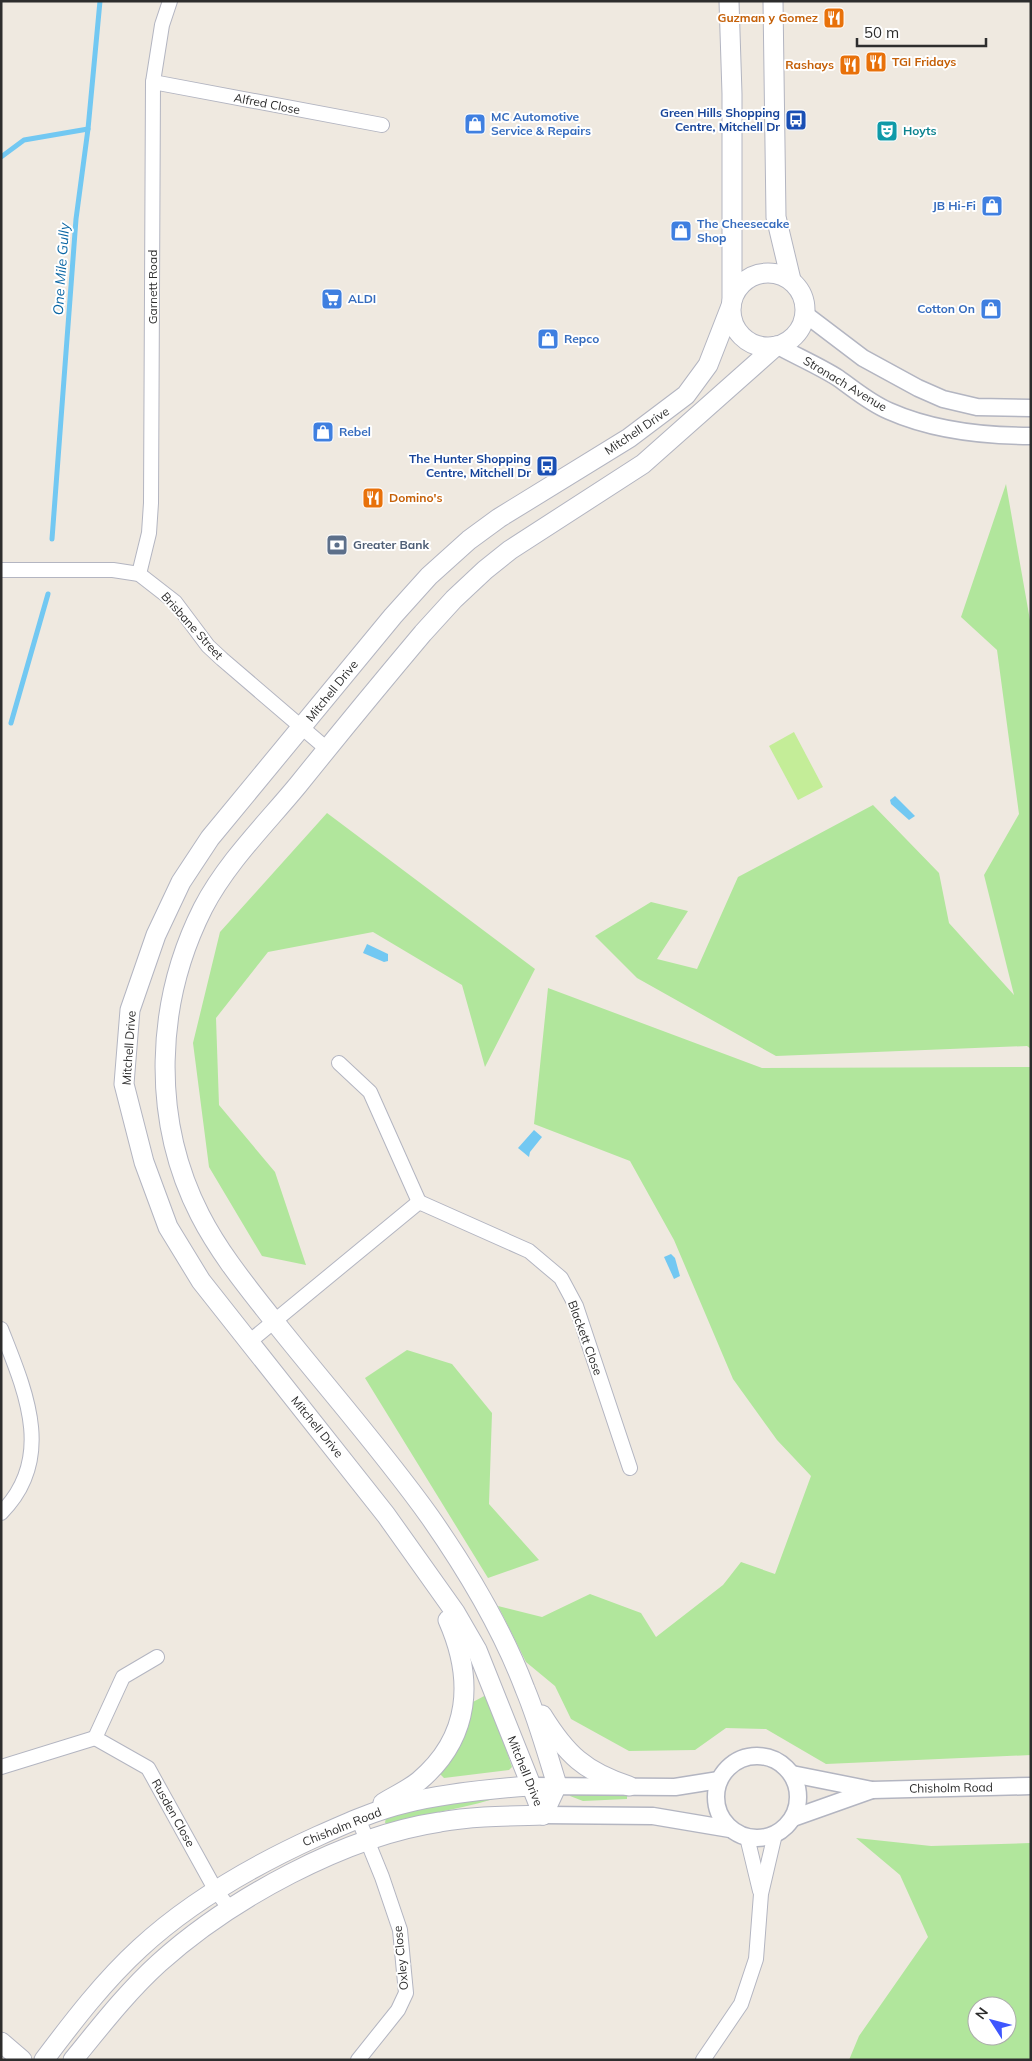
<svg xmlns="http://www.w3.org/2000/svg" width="1032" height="2061" viewBox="0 0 1032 2061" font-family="Mulish,sans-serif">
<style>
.green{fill:#b1e69c;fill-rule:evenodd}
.pitch{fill:#c4ed98}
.water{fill:#72c8f2}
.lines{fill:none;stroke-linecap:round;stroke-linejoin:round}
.stream{stroke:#72c8f2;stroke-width:5}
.minor-casing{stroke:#b3b5c1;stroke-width:16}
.tertiary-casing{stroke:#b3b5c1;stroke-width:19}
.secondary-casing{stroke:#b3b5c1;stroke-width:21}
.minor{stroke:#fff;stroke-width:14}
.tertiary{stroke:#fff;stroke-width:16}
.secondary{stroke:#fff;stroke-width:19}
.labels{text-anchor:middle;stroke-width:4;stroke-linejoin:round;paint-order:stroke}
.food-label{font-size:12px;font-weight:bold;fill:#c56008;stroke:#fff;text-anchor:end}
.street-label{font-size:12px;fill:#2d2d2d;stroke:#fff}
.transit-label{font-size:12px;font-weight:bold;fill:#164399;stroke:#fff;text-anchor:end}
.shop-label{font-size:12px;font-weight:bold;fill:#366cbe;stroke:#fff;text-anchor:start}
.culture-label{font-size:12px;font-weight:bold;fill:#0d838f;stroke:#fff;text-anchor:start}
.service-label{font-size:12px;font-weight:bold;fill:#4e5e75;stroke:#fff;text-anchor:start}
.water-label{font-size:14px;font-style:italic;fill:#0a66a4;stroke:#fff}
</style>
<rect width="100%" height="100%" fill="#efe9e0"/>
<!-- green -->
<g class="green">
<polygon points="1006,484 1031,626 1031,1049 1027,1046 776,1056 637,978 595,936 651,902 688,911 657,959 697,969 738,877 873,805 939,873 949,923 1014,995 984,875 1019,814 997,650 961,617"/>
<polygon points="327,813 535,969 485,1067 462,985 373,932 268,952 216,1018 219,1105 275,1172 306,1265 262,1256 209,1167 193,1043 220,932"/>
<polygon points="548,988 762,1068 1031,1067 1031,1755 826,1764 766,1729 726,1728 695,1750 629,1751 571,1719 555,1686 526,1662 498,1606 542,1617 590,1594 641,1613 656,1637 723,1585 741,1562 775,1574 811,1476 777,1440 733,1379 674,1240 630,1161 534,1124"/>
<polygon points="407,1350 452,1364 492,1413 489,1504 539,1560 488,1578 365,1378"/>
<polygon points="488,1694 512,1767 509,1770 444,1778 438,1772 471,1703"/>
<polygon points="569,1790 627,1792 627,1799 583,1801 570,1796"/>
<path d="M508,1794C469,1809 429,1811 390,1825L385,1823L386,1817L391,1813Z"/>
<path d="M856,1838L931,1846L1031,1843V2060H849L859,2036L928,1937L900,1875ZM977,2006H1007V2036H977Z"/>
</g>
<!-- pitch -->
<polygon class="pitch" points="794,732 823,787 798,800 769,746"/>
<!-- water -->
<g class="water">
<polygon points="895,796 915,816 909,820 891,804 890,800"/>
<polygon points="367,944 388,954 388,961 384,962 363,953"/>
<polygon points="534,1130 542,1137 530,1152 529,1157 518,1148"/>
<polygon points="671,1254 675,1258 680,1276 674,1279 664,1257"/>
</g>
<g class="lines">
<!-- stream -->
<g class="stream">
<polyline points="1,157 24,140 88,129"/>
<polyline points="52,539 76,219 88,129 100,1"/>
<polyline points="11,723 48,594"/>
</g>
<!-- minor casing -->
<g class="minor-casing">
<g id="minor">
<polyline points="153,82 382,125"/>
<polyline points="1,570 113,570 139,574 175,602 208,646 222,659 327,749"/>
<polyline points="139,574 149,533 151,503 153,82 162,25 170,1"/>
<polyline points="339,1063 370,1092 419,1202"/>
<path d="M1,1329C25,1390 56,1458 1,1513"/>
<polyline points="249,1342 419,1202 529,1251 561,1278 576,1306 630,1468"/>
<polyline points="157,1657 123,1677 95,1738 148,1768 215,1889 229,1908"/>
<polyline points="1,1767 95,1738"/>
<polyline points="747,1837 760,1891"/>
<polyline points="358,2060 398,2010 406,1993 400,1930 382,1877 358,1818"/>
<polyline points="703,2060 741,2004 756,1959 761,1894 775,1834"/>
</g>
</g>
<!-- tertiary casing -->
<g class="tertiary-casing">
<g id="tertiary">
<polyline points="805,314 863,358 918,388 943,399 977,407 1031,408"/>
<path d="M778,346C798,357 819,366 838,378C855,390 870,403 889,411C934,431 983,436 1031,436"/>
<circle cx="757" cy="1797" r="41"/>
<polyline points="792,1774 872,1790 1031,1786"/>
<polyline points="530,1786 675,1787 719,1780"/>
<polyline points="543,1815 653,1816 730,1829"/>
<polyline points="793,1818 872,1790"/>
</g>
</g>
<!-- secondary casing -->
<g class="secondary-casing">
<g id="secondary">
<polyline points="729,1 732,94 732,300"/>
<polyline points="773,1 776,217 791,280"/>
<circle cx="768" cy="310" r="37"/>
<path d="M542,1715C566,1754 585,1772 629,1786"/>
<path d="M383,1803C394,1796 408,1790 419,1781C471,1737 474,1679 448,1620"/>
<polyline points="543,1815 477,1650 455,1612 386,1515 201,1281 168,1227 144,1162 124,1084 130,1010 156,935 181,882 210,838 393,616 429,576 469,540 499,518 629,438 686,395 708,365 731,306"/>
<path d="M543,1815L557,1785C547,1753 538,1720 525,1689C502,1628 467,1570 430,1517C383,1451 329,1390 278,1326C250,1290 221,1256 200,1215C151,1119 155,1003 203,908C227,862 265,825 298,785C339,734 381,683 423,633L454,599L485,570L510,550L643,464L776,346"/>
<polyline points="1,2042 22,2060"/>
<path d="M44,2060C74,2020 104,1981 140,1948C192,1900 254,1865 318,1836C347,1823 376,1810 406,1803C447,1793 488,1789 530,1786"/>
<path d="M73,2060C100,2027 127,1992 159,1963C230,1899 345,1836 440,1822C474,1816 508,1816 543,1815"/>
</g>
</g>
<!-- minor -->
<use href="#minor" class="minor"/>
<!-- tertiary -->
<use href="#tertiary" class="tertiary"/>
<!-- secondary -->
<use href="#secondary" class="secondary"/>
</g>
<!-- icons -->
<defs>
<g id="restaurant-square" transform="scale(1.125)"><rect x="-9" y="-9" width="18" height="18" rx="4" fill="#e8710a" stroke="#fff"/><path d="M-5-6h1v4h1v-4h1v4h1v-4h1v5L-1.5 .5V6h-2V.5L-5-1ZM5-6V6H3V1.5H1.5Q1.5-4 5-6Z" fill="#fff"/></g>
<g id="bus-square" transform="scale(1.125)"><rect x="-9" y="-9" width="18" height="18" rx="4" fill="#1a4fb4" stroke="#fff"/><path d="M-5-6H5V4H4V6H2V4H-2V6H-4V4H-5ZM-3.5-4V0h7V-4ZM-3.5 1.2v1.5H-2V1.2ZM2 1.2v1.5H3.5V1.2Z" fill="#fff"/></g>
<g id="shop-square" transform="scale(1.125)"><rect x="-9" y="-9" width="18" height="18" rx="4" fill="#3f7fe0" stroke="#fff"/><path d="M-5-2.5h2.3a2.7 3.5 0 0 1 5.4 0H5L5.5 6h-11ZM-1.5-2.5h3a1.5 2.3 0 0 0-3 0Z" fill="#fff"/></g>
<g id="theatre-square" transform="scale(1.125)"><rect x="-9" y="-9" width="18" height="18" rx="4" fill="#0f9aa8" stroke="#fff"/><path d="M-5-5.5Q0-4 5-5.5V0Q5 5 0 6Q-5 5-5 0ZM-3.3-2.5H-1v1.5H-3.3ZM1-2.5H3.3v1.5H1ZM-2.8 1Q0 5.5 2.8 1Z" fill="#fff"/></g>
<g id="supermarket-square" transform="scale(1.125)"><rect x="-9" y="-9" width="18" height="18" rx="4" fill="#3f7fe0" stroke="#fff"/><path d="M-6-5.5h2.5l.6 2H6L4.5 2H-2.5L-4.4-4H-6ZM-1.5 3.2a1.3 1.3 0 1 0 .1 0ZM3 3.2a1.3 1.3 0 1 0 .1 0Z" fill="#fff"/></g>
<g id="bank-square" transform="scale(1.125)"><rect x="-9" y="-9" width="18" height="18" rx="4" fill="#5c6f8a" stroke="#fff"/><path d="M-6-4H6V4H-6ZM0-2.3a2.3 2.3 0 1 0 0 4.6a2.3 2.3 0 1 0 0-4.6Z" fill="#fff"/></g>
</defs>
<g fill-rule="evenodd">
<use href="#restaurant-square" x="834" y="18"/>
<use href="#restaurant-square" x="876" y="62"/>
<use href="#restaurant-square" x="850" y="65"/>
<use href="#bus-square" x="796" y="120"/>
<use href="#shop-square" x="475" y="124"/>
<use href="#theatre-square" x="887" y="131"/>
<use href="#shop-square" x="992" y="206"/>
<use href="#shop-square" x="681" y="231"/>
<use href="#supermarket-square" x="332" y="299"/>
<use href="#shop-square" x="991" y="309"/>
<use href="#shop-square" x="548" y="339"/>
<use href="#shop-square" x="323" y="432"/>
<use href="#bus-square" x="547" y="466"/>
<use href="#restaurant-square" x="373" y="498"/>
<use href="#bank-square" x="337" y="545"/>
</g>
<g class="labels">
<!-- food labels -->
<g class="food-label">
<text x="818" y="22">Guzman y Gomez</text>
<text x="892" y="66" text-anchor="start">TGI Fridays</text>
<text x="834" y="69">Rashays</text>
<text x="389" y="502" text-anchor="start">Domino's</text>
</g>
<!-- street labels -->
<g class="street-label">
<text transform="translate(267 104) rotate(11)" y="4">Alfred Close</text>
<text transform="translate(153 287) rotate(-90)" y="4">Garnett Road</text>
<text transform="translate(845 384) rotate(31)" y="4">Stronach Avenue</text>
<text transform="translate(637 431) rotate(-34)" y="4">Mitchell Drive</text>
<text transform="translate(192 626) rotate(48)" y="4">Brisbane Street</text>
<text transform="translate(332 691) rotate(-51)" y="4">Mitchell Drive</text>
<text transform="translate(129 1048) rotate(-86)" y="4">Mitchell Drive</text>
<text transform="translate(585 1338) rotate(70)" y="4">Blackett Close</text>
<text transform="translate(317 1427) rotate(51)" y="4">Mitchell Drive</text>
<text transform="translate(525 1771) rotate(68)" y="4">Mitchell Drive</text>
<text transform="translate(951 1788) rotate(-1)" y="4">Chisholm Road</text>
<text transform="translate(173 1813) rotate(61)" y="4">Rusden Close</text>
<text transform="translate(342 1827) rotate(-22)" y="4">Chisholm Road</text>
<text transform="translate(401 1958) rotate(-96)" y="4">Oxley Close</text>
</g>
<!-- transit labels -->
<g class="transit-label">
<text x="780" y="117">Green Hills Shopping<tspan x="780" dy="14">Centre, Mitchell Dr</tspan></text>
<text x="531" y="463">The Hunter Shopping<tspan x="531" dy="14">Centre, Mitchell Dr</tspan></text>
</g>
<!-- shop labels -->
<g class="shop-label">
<text x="491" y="121">MC Automotive<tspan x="491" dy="14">Service &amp; Repairs</tspan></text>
<text x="976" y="210" text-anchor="end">JB Hi-Fi</text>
<text x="697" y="228">The Cheesecake<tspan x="697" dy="14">Shop</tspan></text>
<text x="348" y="303">ALDI</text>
<text x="975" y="313" text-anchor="end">Cotton On</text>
<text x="564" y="343">Repco</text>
<text x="339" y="436">Rebel</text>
</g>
<!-- culture labels -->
<g class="culture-label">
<text x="903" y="135">Hoyts</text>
</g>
<!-- service labels -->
<g class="service-label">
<text x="353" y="549">Greater Bank</text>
</g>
<!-- water labels -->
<g class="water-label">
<text transform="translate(61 269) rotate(-86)" y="5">One Mile Gully</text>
</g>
</g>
<!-- border -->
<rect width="1032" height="2061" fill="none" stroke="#2d2d2d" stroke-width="5"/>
<!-- north arrow -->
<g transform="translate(992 2021) rotate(306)"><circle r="24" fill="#ffffff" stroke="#ababab"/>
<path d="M0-4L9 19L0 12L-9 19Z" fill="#3e56fe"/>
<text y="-8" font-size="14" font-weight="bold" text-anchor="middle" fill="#2d2d2d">N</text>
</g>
<!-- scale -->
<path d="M857 38v8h129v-8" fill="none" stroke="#2d2d2d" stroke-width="2.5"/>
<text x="864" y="38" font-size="15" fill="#2d2d2d" stroke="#ffffff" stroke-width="4" paint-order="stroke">50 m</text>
</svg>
